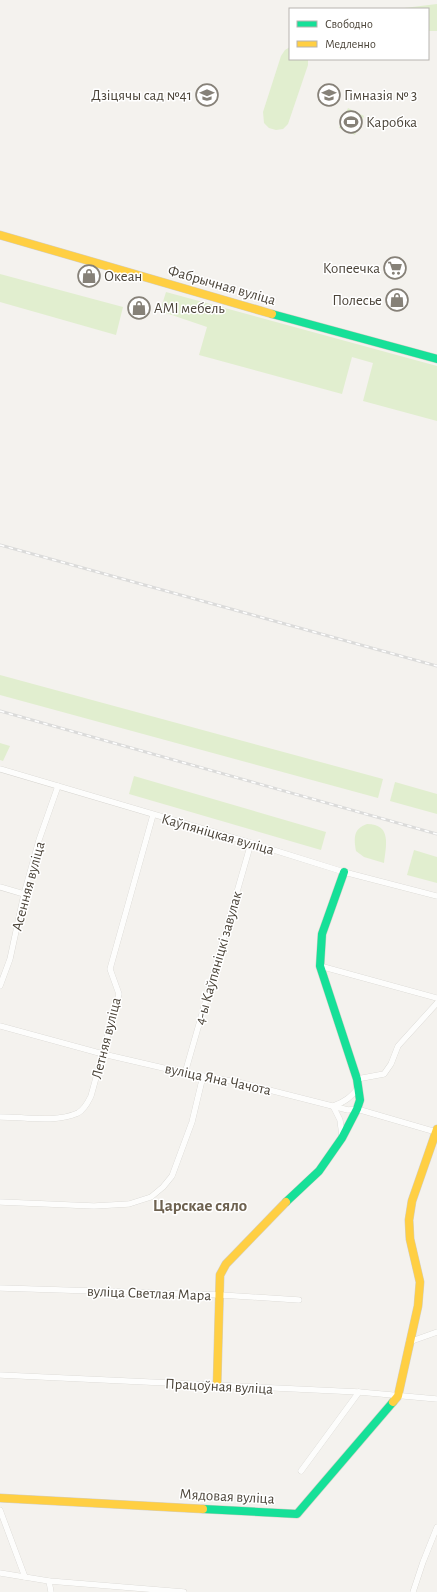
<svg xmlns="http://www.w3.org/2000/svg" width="437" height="1592" viewBox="0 0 437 1592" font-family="'Alegreya Sans',sans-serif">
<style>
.green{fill:#e1eecf}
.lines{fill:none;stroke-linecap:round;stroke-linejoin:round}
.street-casing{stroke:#d2d0cb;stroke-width:6}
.fast-casing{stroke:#d3cfc5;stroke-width:9}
.slow-casing{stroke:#d3cfc5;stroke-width:9}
.street{stroke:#fdfdfc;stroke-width:5.5}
.fast{stroke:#16e098;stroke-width:8}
.slow{stroke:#ffcf43;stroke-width:8}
.rail-casing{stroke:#dbdbda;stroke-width:3}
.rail{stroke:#fff;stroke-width:1.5;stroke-dasharray:4.5;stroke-linecap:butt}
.labels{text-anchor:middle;stroke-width:3;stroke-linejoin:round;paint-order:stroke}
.poi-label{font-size:15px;fill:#4b4439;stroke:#fff;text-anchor:start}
.street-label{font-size:15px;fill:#4b4439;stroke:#fff}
.quarter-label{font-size:17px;font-weight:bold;fill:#6e6250;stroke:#fff}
</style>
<rect width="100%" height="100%" fill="#f4f2ee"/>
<!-- green -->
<g class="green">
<polygon points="437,4 437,31 428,31 428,9 396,9"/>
<polygon points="290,47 290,59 308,59 308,65 288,124 283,129 276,130 269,128 264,123 263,112 281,56 285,50"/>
<polygon points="348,108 364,116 355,135 339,128"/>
<polygon points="0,274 123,307 116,335 0,302"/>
<polygon points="166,292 437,366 437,421 363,401 373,363 352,357 342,394 199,355 207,327 160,311"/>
<polygon points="0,675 383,779 378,798 0,695"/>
<polygon points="0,743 10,746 3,761 0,760"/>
<polygon points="134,776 326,832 321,850 129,794"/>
<polygon points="395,782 437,794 437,814 390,801"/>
<path d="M367,824C392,824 386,846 384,863L364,857L356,851C354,838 353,829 367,824Z"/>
<polygon points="414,850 437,857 437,883 407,875"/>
</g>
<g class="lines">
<!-- street casing -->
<g class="street-casing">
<g id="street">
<polyline points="0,769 251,843 344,872 437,896"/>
<polyline points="0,887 24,894"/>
<polyline points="320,966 437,998"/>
<polyline points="0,986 10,959 24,894 39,840 58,786"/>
<polyline points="0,1026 103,1054 185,1073 242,1083 348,1110 357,1109 436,1132"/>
<polyline points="185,1073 251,843"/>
<polyline points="357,1079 384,1074 391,1064 398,1046 437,1003"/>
<path d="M0,1117C25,1117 55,1123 78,1113C85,1109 88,1102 91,1096L119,994L110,969L153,815"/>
<path d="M342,1136L340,1120L333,1106C345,1102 351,1097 359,1087"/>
<polyline points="0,1202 94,1206 129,1204 151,1197 163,1187 172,1176 192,1122 203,1076"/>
<polyline points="0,1288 221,1295 299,1300"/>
<polyline points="409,1342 437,1332"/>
<polyline points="0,1375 359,1392 437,1399"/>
<polyline points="301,1471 359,1392"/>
<polyline points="0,1510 25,1577"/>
<polyline points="0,1573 49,1581 184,1592"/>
<polyline points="49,1581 51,1592"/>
<polyline points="413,1592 423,1562 437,1527"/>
</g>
</g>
<!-- fast casing -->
<g class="fast-casing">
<g id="fast">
<polyline points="272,314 437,359"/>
<polyline points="286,1202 319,1171 342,1138 357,1109 360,1100 357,1079 320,966 322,934 344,872"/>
<polyline points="203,1509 297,1514 393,1402"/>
</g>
</g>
<!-- slow casing -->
<g class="slow-casing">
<g id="slow">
<polyline points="0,235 272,314"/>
<polyline points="217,1386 220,1275 226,1264 286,1202"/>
<polyline points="393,1402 398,1396 418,1306 420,1282 410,1239 409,1220 412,1201 437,1129"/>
<polyline points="0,1498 203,1509"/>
</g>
</g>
<!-- street -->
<use href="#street" class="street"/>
<!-- fast -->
<use href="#fast" class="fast"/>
<!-- slow -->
<use href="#slow" class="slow"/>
<!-- rail casing -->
<g class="rail-casing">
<g id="rail">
<polyline points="0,545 437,666"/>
<polyline points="0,711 437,834"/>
</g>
</g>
<!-- rail -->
<use href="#rail" class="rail"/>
</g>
<!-- icons -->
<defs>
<g id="school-ring" transform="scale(1.15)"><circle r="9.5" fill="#fff" stroke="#868178" stroke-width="1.5"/><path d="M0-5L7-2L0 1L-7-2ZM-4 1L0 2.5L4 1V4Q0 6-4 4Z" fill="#868178"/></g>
<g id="stadium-ring" transform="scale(1.15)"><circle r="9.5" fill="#fff" stroke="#868178" stroke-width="1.5"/><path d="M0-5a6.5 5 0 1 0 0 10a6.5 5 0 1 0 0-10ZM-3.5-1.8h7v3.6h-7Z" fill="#868178"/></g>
<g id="supermarket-ring" transform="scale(1.15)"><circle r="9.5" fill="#fff" stroke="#868178" stroke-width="1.5"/><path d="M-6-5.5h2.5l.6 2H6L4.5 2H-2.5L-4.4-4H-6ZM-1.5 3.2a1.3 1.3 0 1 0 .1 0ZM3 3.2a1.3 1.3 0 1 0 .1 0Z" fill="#868178"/></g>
<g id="shop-ring" transform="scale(1.15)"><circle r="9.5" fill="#fff" stroke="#868178" stroke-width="1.5"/><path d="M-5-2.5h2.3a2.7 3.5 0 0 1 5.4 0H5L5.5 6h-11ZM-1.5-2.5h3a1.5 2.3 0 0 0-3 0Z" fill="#868178"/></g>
</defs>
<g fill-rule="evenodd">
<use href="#school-ring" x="207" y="95"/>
<use href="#school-ring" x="329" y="95"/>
<use href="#stadium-ring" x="351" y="122"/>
<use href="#supermarket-ring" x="395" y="268"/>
<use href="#shop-ring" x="89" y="276"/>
<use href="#shop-ring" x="397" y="300"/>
<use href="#shop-ring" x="139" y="308"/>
</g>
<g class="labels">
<!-- poi labels -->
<g class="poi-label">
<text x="192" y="100" text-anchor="end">Дзіцячы сад №41</text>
<text x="344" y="100">Гімназія № 3</text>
<text x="366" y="127">Каробка</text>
<text x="380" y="273" text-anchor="end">Копеечка</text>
<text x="104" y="281">Океан</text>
<text x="382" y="305" text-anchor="end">Полесье</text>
<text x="154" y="313">AMI мебель</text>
</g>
<!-- street labels -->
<g class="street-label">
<text transform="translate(222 285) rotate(16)" y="5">Фабрычная вуліца</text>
<text transform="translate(218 834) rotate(16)" y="5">Каўпяніцкая вуліца</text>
<text transform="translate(28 886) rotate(-75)" y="5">Асенняя вуліца</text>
<text transform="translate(218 958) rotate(-74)" y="5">4-ы Каўпяніцкі завулак</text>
<text transform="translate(106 1038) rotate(-76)" y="5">Летняя вуліца</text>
<text transform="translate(218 1079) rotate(12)" y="5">вуліца Яна Чачота</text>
<text transform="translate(149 1293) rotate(2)" y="5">вуліца Светлая Мара</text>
<text transform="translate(219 1386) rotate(3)" y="5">Працоўная вуліца</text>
<text transform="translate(227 1496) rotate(3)" y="5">Мядовая вуліца</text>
</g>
<!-- quarter labels -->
<g class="quarter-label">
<text x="200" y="1211">Царскае сяло</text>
</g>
</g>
<!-- legend -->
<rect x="289" y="8" width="140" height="52" fill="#ffffff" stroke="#b7b4b0"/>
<rect x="297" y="21" width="20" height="6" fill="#16e098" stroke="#b7b4b0"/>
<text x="325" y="28" font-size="12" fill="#4b4439">Свободно</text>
<rect x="297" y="41" width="20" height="6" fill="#ffcf43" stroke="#b7b4b0"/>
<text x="325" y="48" font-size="12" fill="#4b4439">Медленно</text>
</svg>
